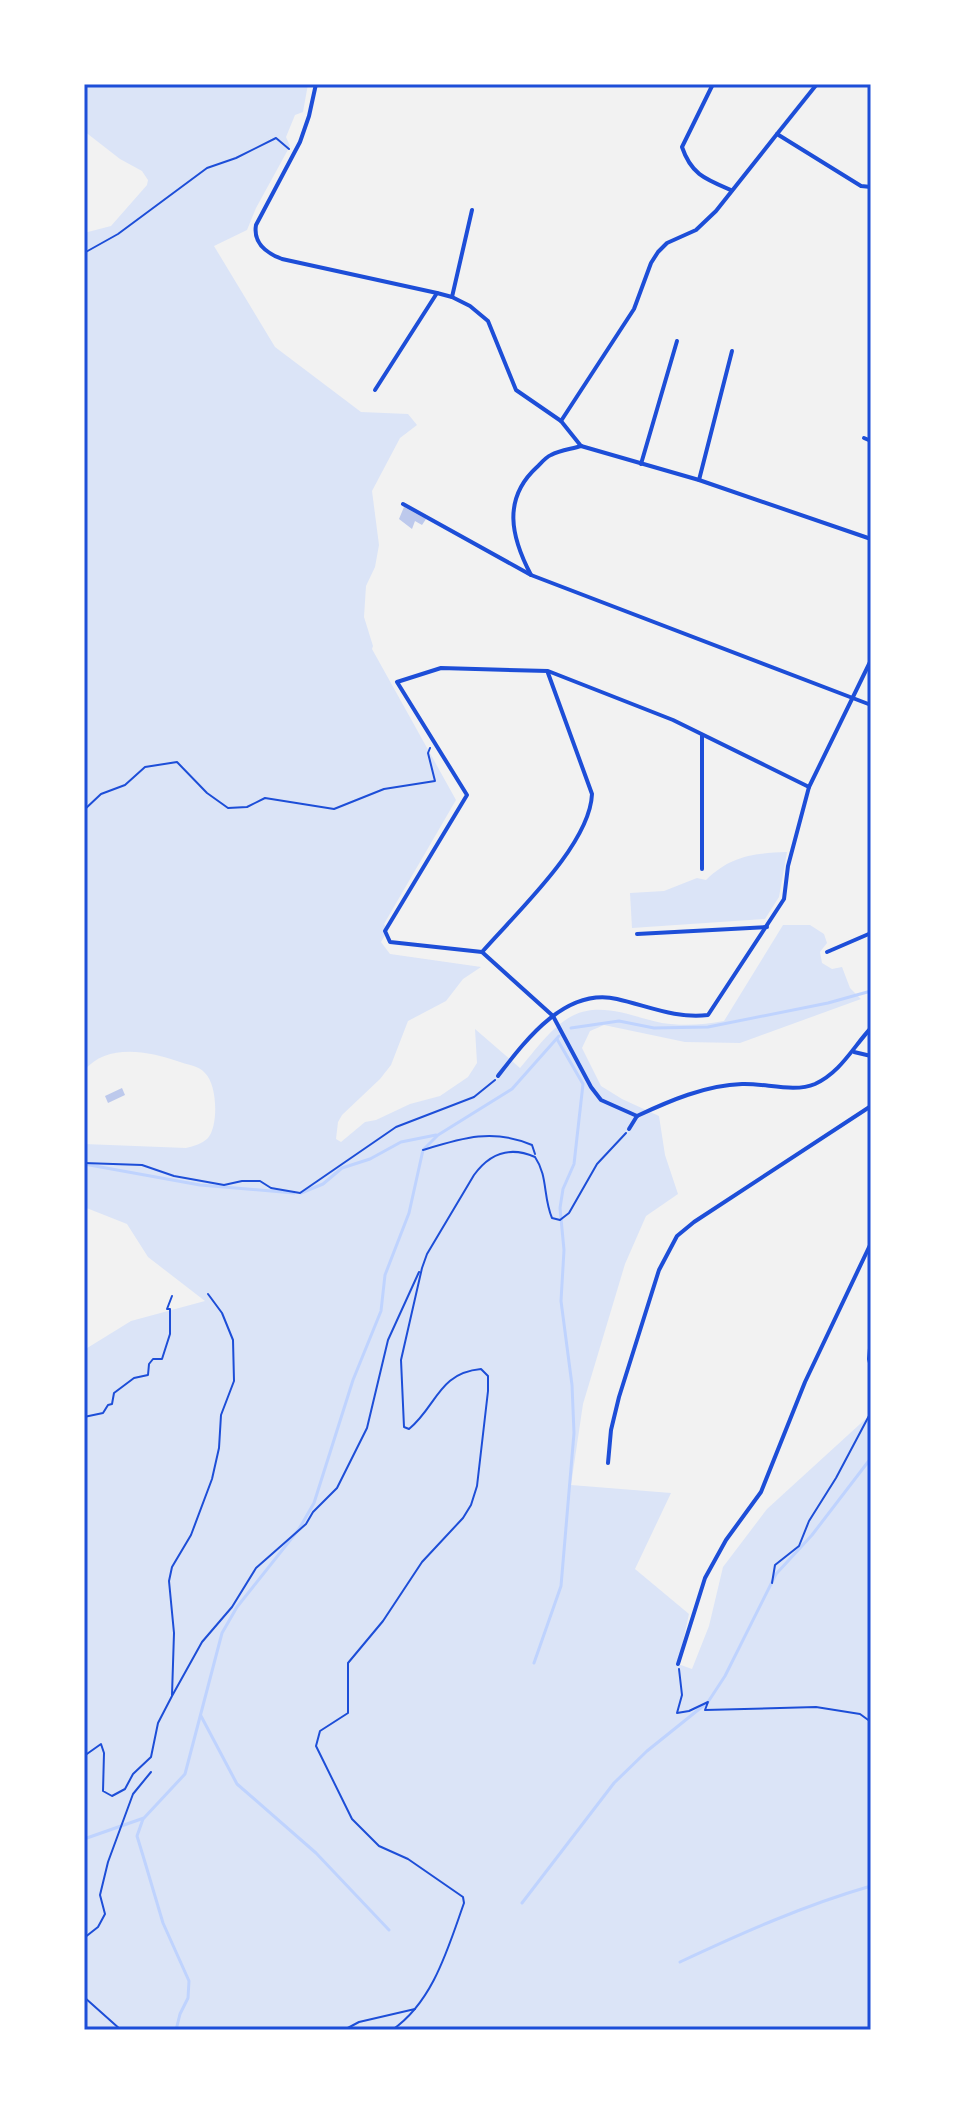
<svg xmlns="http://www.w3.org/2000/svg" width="955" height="2114" viewBox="0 0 955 2114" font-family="Commissioner,sans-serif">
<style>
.green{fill:#dbe4f7}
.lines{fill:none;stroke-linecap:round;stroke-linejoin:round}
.stream{stroke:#bfd3fe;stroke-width:3}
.building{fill:#bdc9ec}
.path{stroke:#1d4ed8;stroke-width:2}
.minor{stroke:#1d4ed8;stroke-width:4}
.neatline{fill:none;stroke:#1d4ed8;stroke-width:3}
</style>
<rect width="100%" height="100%" fill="#f2f2f2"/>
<!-- green -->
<g class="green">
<path d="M84,84H308L303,112L295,115L286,137L290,146L256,208L247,230L214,246L275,347L361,412L408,414L417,425L400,438L372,491L379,545L375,567L366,586L364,617L373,646L372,649L456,800L384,924L388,930L381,942L390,954L481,967L463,979L446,1001L408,1021L391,1065L380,1079L342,1115L338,1122L336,1139L341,1142L365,1122L376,1120L410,1104L440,1096L468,1077L477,1063L475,1029L520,1068C535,1051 551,1027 572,1016C601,1001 633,1017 662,1023C681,1026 705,1025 724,1021L783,925H810L824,934L827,943L820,952L822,963L832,969L842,967L850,988L861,999L740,1043L685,1042L604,1025L590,1031L582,1048L601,1086L622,1099L659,1116L665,1155L678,1194L646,1216L625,1264L583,1404L571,1485L671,1493L635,1569L689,1614L678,1664L692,1669L709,1626L723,1567L767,1509L871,1414V2030H84V1350L131,1321L205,1301L148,1257L127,1224L84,1207V1144L186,1148C194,1146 202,1144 208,1138C219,1125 217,1084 205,1073C198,1065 187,1065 177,1061C148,1051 106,1043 84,1071V233L111,226L147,185L148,180L142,171L120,159L84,131Z"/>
<path d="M787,852L779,897L765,919L632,928L630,893L664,891L697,878L706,880C730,856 754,853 787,852Z"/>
</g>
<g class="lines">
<!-- stream -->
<g class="stream">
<polyline points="571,1028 619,1021 654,1028 708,1027 828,1003 871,991"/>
<polyline points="84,1164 200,1185 294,1193"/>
<polyline points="301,1193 323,1184 342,1168 370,1159 401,1142 436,1135"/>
<polyline points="534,1663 561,1586 574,1433 572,1385 561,1301 564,1250 560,1208 563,1189 574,1164 583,1084 557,1039"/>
<polyline points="201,1716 237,1784 316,1853 389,1930"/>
<polyline points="143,1819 137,1836 144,1859 163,1923 189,1981 188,1998 180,2014 176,2030"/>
<polyline points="84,1839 144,1818 185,1774 222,1633 237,1607 299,1529 314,1503 353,1380 381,1311 385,1275 409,1213 423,1150 438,1135 512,1089 559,1036"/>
<polyline points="522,1903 614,1783 647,1751 708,1702 725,1676 776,1574 812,1535 871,1458"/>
<path d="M680,1962C742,1933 805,1905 871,1886"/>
</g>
</g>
<!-- building -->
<g class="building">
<polygon points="404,507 426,519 422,525 415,521 412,529 399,519"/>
<polygon points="122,1088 125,1095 108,1103 105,1096"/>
</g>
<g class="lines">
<!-- path -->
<g class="path">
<polyline points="84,253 118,234 207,168 236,158 276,138 289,149"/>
<polyline points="84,810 101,794 125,785 145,767 177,762 207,793 228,808 247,807 265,798 334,809 384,789 435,781 428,753 430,748"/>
<path d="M423,1150C462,1138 493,1128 532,1145L535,1154"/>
<polyline points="84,1163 142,1165 174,1176 224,1185 242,1181 260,1181 271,1188 300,1193 396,1127 474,1097 495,1080"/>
<polyline points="871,1326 868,1359 871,1371"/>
<polyline points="84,1417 103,1413 108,1405 112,1404 114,1393 134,1378 148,1375 149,1364 153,1359 162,1359 170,1334 170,1309 167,1309 172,1296"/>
<polyline points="772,1583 775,1565 799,1546 809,1521 836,1478 871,1412"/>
<polyline points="679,1669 682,1695 677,1713 689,1711 708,1702 705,1710 816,1707 860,1714 871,1722"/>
<polyline points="172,1695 174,1633 169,1581 172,1567 191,1535 212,1479 219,1448 221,1415 234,1381 233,1340 222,1313 208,1294"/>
<polyline points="84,1756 101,1744 104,1753 103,1791 112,1796 125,1789 133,1774 151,1757 158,1723 172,1696 202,1642 232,1607 256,1568 306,1524 313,1512 337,1488 367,1428 388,1340 419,1272"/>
<polyline points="84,1938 98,1927 105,1914 100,1895 108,1862 133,1794 151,1772"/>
<polyline points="84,1997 121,2030"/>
<polyline points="344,2030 359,2022 415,2009"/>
<path d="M392,2030C433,2002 448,1948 464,1903L463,1897L408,1859L379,1846L352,1819L316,1746L320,1731L348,1713V1663L383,1621L422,1562L463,1518L471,1505L477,1486L488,1391V1376L481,1369C438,1373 437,1406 409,1429L404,1427L401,1360L422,1268L427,1254L474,1175C490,1153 510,1146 535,1157C548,1176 543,1197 552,1218L560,1220L569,1213L597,1164L626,1133"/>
</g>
<!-- minor -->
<g class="minor">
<path d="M316,84L309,116L300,142L256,225C253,243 266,253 282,259L437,293L452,297L470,306L488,321L516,390L561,421L581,446"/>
<path d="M713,84L682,147C691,174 705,179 731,190"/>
<polyline points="777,134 817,84"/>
<polyline points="452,297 472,210"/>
<polyline points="375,390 437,293"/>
<polyline points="561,421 634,309 651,263 658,252 667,243 696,230 716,211 777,134 861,186 871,187"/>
<polyline points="864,438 871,441"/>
<polyline points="581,446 699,480 871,539"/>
<polyline points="641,464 677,341"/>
<polyline points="699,480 732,351"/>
<polyline points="403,504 531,575 871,705"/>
<path d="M531,575C511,537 502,499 537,467C541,463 546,457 551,455C560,450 572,449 581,446"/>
<polyline points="702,869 702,735"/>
<polyline points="637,934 767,927"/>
<path d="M482,952C515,914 590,845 592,794L548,673"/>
<polyline points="827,952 871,933"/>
<polyline points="854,1052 871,1056"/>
<path d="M498,1076C525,1041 565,987 617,999C648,1006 676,1019 708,1015L784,899L788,866L809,787L871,660"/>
<polyline points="637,1116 601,1100 591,1087 553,1016 482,952 390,942 385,931 467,795 397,682 441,668 548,671 673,720 809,787"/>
<path d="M637,1116C669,1101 706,1085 742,1084C765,1083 794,1093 815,1084C841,1072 853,1047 871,1028"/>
<polyline points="629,1129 637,1116"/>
<polyline points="608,1463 611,1430 619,1397 659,1270 677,1236 694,1222 871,1106"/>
<polyline points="678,1664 705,1578 726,1540 761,1492 805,1382 871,1243"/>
</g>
</g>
<!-- border -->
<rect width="955" height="2114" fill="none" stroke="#ffffff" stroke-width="172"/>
<rect x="86" y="86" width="783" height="1942" class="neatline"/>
</svg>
